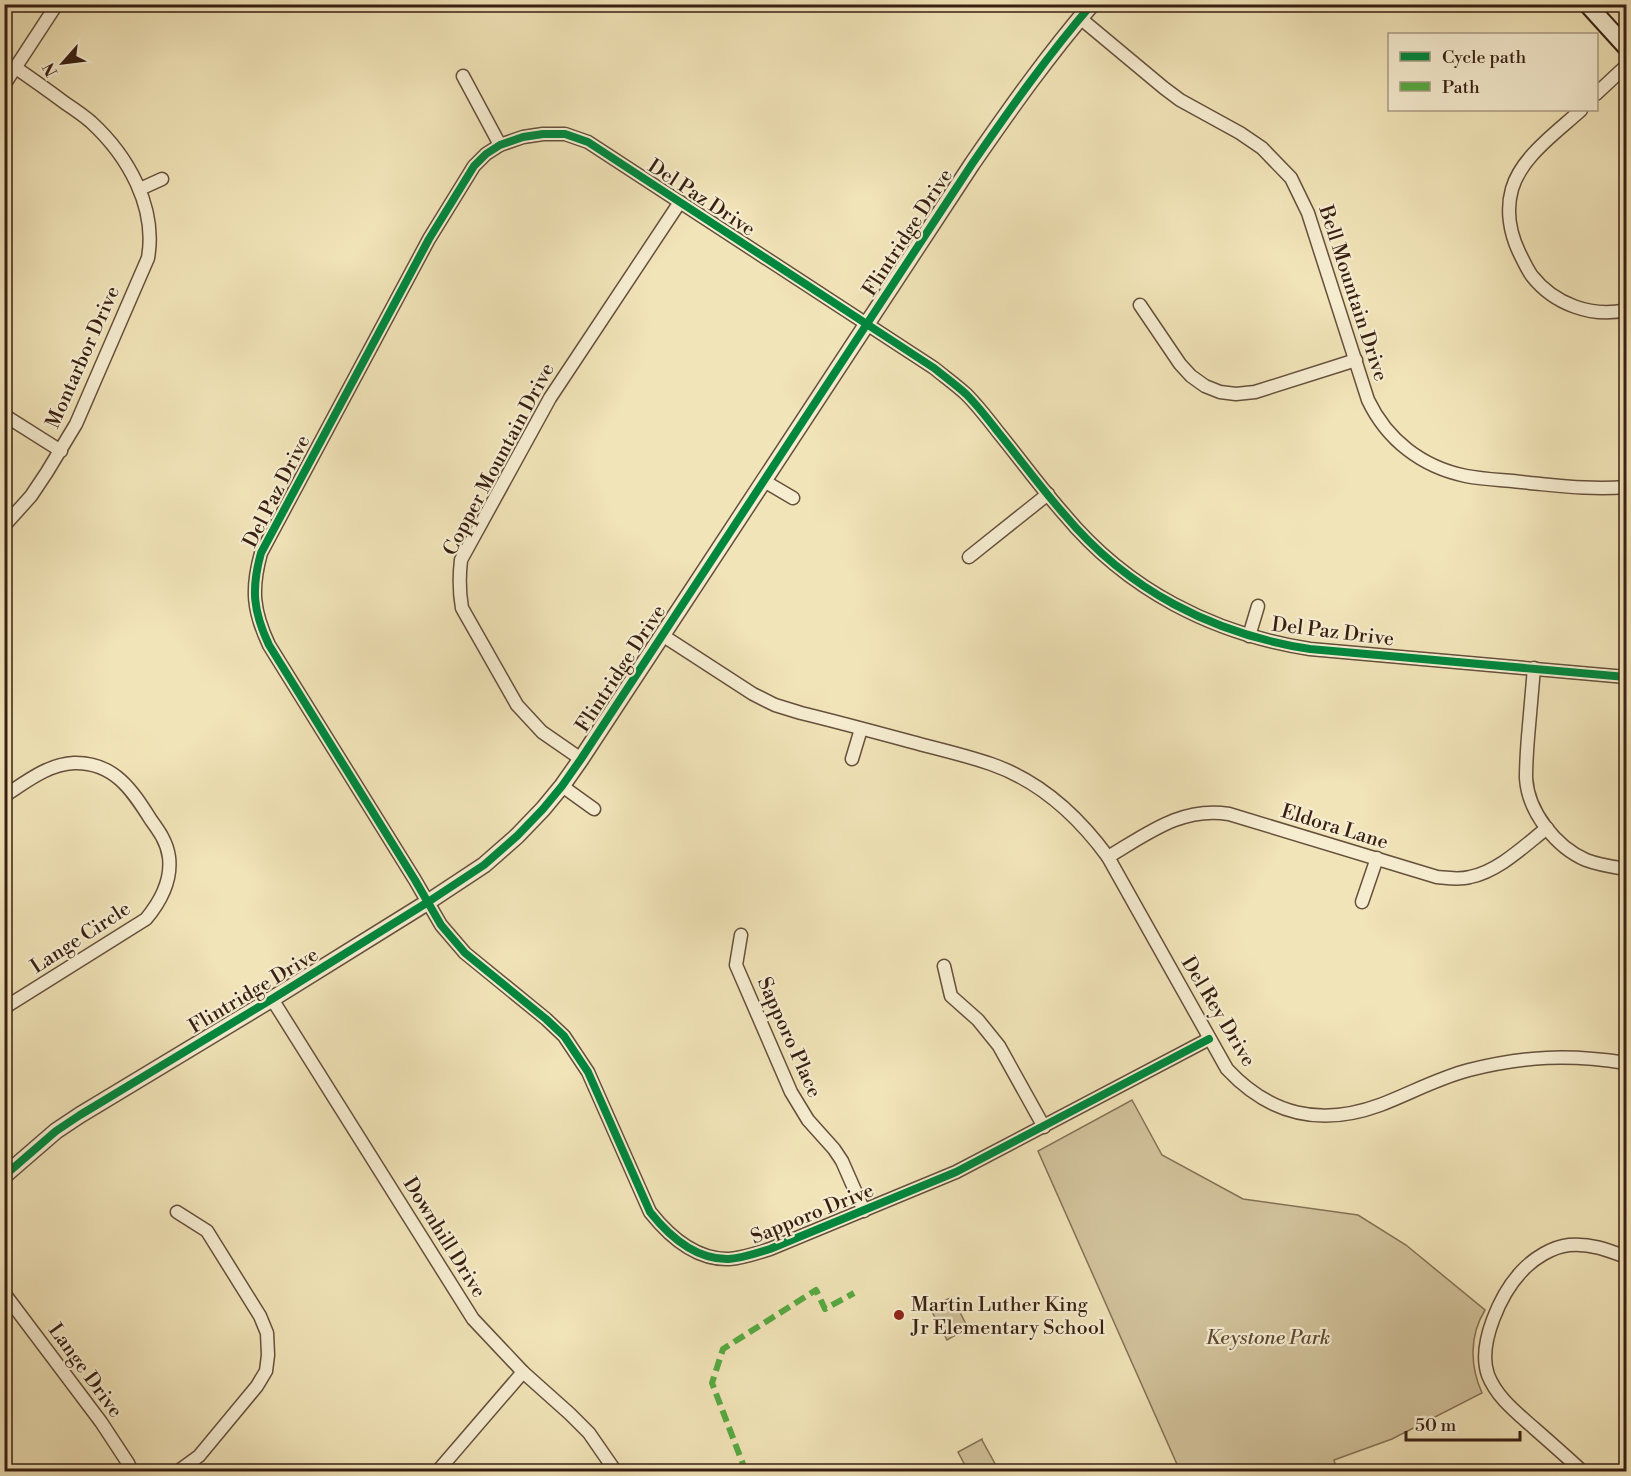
<svg xmlns="http://www.w3.org/2000/svg" width="1631" height="1476" viewBox="0 0 1631 1476" font-family="'Libre Bodoni',serif">
<style>
.green{fill:#d2c39c;stroke:#857157;stroke-width:1.5}
.lines{fill:none;stroke-linecap:round;stroke-linejoin:round}
.minor-casing{stroke:#66503c;stroke-width:15}
.tertiary-casing{stroke:#66503c;stroke-width:18}
.secondary-casing{stroke:#381f12;stroke-width:20}
.minor{stroke:#f6edd1;stroke-width:12}
.tertiary{stroke:#f6edd1;stroke-width:15}
.secondary{stroke:#f6edd1;stroke-width:16}
.quiet{stroke:#55aa42;stroke-width:6;stroke-dasharray:12 6;stroke-linecap:butt}
.cycleway-casing{stroke:#f6edd1;stroke-width:11}
.cycleway{stroke:#00873e;stroke-width:8}
.poi-dot{fill:#8f2418;stroke:#f6edd1;stroke-width:2}
.labels{text-anchor:middle;stroke-width:4.5;stroke-linejoin:round;paint-order:stroke}
.street-label{font-size:20px;fill:#381f12;stroke:#f6edd1}
.poi-label{font-size:20px;fill:#381f12;stroke:#f6edd1;text-anchor:start}
.park-label{font-size:20px;font-style:italic;fill:#5e4834;stroke:#f6edd1}
</style>
<rect width="100%" height="100%" fill="#f1e4b8"/>
<filter id="stains"><feTurbulence type="fractalNoise" baseFrequency=".00333" numOctaves="4"/><feColorMatrix values="0 0 0 0 .2 0 0 0 0 .09 0 0 0 0 .02 0 0 0 .5 -.17"/></filter>
<radialGradient id="worn" r=".72"><stop offset=".6" stop-color="#630" stop-opacity="0"/><stop offset="1" stop-color="#630" stop-opacity=".3"/></radialGradient>
<!-- green -->
<g class="green">
<path d="M1132,1100L1162,1155L1243,1199L1358,1215L1406,1245L1485,1310C1469,1336 1470,1366 1482,1393L1392,1439L1334,1460L1337,1471H1180L1038,1151Z"/>
<polygon points="952,1297 968,1328 947,1340 930,1308"/>
<polygon points="982,1439 982,1440 999,1471 968,1471 958,1452"/>
</g>
<g class="lines">
<!-- minor casing -->
<g class="minor-casing">
<g id="minor">
<path d="M1080,18L1164,88L1180,100L1240,133L1262,148L1291,178L1308,213L1368,400C1387,440 1422,467 1466,476C1487,480 1509,480 1530,483C1562,486 1594,490 1626,487"/>
<polyline points="463,76 500,145"/>
<polyline points="4,85 57,4"/>
<polyline points="1596,94 1626,66"/>
<path d="M1581,110C1557,132 1521,157 1512,189C1506,210 1510,233 1519,252C1523,260 1527,269 1532,276C1554,304 1592,318 1626,310"/>
<polyline points="140,189 162,179"/>
<polyline points="1140,305 1180,364 1191,376 1205,386 1220,392 1236,394 1255,392 1356,360"/>
<polyline points="4,415 61,451"/>
<polyline points="764,481 793,498"/>
<path d="M4,526L31,496L47,472L76,424L148,258C157,207 128,156 91,122C83,115 74,109 65,103C49,91 32,79 16,68"/>
<polyline points="969,557 1048,494"/>
<path d="M662,635L753,694L775,705L801,713C838,722 875,732 912,742C938,749 965,755 991,764C1040,781 1078,816 1108,857L1227,1069C1270,1115 1320,1127 1380,1105C1409,1094 1438,1078 1469,1070C1525,1056 1569,1054 1626,1063"/>
<polyline points="1249,636 1258,606"/>
<path d="M1534,668C1532,691 1530,714 1528,737C1527,750 1526,764 1526,778C1528,812 1556,847 1586,860C1599,865 1613,867 1626,869"/>
<path d="M581,759L542,732L517,705L462,608C459,591 459,577 461,560L550,398L680,202"/>
<polyline points="852,759 861,729"/>
<polyline points="562,786 594,809"/>
<path d="M4,796C26,782 48,764 74,763C114,762 132,790 151,820C159,831 167,842 169,857C172,881 161,901 146,919L4,1008"/>
<path d="M1108,857C1147,834 1182,806 1229,814L1437,877C1448,878 1459,880 1470,877C1499,871 1524,846 1547,828"/>
<polyline points="1362,902 1377,858"/>
<polyline points="741,935 736,965 791,1092 808,1120 834,1149 842,1161 864,1211"/>
<polyline points="944,966 951,996 978,1020 999,1046 1044,1127"/>
<polyline points="272,999 473,1319 523,1372 570,1414 589,1433 616,1472"/>
<path d="M1209,1039L956,1172L770,1249C757,1253 743,1258 729,1259C696,1260 669,1236 650,1212L588,1072L564,1036L546,1019L465,953L441,925L415,880L269,645C253,611 251,589 261,553L429,239L474,166L486,154L500,145L523,137L543,134H565L588,142L934,368C945,377 956,385 966,394C978,406 988,419 998,432C1020,459 1041,488 1064,514C1127,590 1213,634 1310,649L1626,677"/>
<polyline points="4,1293 101,1422 128,1463 132,1472"/>
<polyline points="177,1472 199,1456 257,1386 266,1371 268,1355 267,1333 260,1316 207,1231 177,1212"/>
<polyline points="437,1472 523,1372"/>
<path d="M1583,1472C1567,1457 1551,1443 1535,1429C1517,1413 1497,1398 1488,1375C1477,1344 1501,1293 1522,1271C1534,1258 1552,1247 1569,1245C1590,1243 1608,1250 1626,1257"/>
</g>
</g>
<!-- tertiary casing -->
<g class="tertiary-casing">
<path id="tertiary" d="M4,1176L56,1131L80,1115L272,999L428,902L484,865L517,836L543,809L562,786L581,759L972,164C1010,109 1048,55 1092,4"/>
</g>
<!-- secondary casing -->
<g class="secondary-casing">
<polyline id="secondary" points="1587,4 1626,47"/>
</g>
<!-- minor -->
<use href="#minor" class="minor"/>
<!-- tertiary -->
<use href="#tertiary" class="tertiary"/>
<!-- secondary -->
<use href="#secondary" class="secondary"/>
<!-- quiet -->
<polyline class="quiet" points="746,1472 712,1383 723,1349 816,1290 825,1309 854,1293"/>
<!-- cycleway casing -->
<g class="cycleway-casing">
<g id="cycleway">
<path d="M1209,1039L956,1172L770,1249C757,1253 743,1258 729,1259C696,1260 669,1236 650,1212L588,1072L564,1036L546,1019L465,953L441,925L415,880L269,645C253,611 251,589 261,553L429,239L474,166L486,154L500,145L523,137L543,134H565L588,142L934,368C945,377 956,385 966,394C978,406 988,419 998,432C1020,459 1041,488 1064,514C1127,590 1213,634 1310,649L1626,677"/>
<path d="M4,1176L56,1131L80,1115L272,999L428,902L484,865L517,836L543,809L562,786L581,759L972,164C1010,109 1048,55 1092,4"/>
</g>
</g>
<!-- cycleway -->
<use href="#cycleway" class="cycleway"/>
</g>
<!-- markers -->
<circle class="poi-dot" cx="899" cy="1315" r="6"/>
<g class="labels">
<!-- street labels -->
<g class="street-label">
<text transform="translate(702 197) rotate(33)" y="7">Del Paz Drive</text>
<text transform="translate(907 232) rotate(-57)" y="7">Flintridge Drive</text>
<text transform="translate(1354 293) rotate(72)" y="7">Bell Mountain Drive</text>
<text transform="translate(82 357) rotate(-66)" y="7">Montarbor Drive</text>
<text transform="translate(498 459) rotate(-62)" y="7">Copper Mountain Drive</text>
<text transform="translate(276 491) rotate(-63)" y="7">Del Paz Drive</text>
<text transform="translate(1333 631) rotate(7)" y="7">Del Paz Drive</text>
<text transform="translate(620 668) rotate(-57)" y="7">Flintridge Drive</text>
<text transform="translate(1335 826) rotate(17)" y="7">Eldora Lane</text>
<text transform="translate(80 937) rotate(-33)" y="7">Lange Circle</text>
<text transform="translate(253 990) rotate(-31)" y="7">Flintridge Drive</text>
<text transform="translate(1219 1011) rotate(59)" y="7">Del Rey Drive</text>
<text transform="translate(790 1037) rotate(66)" y="7">Sapporo Place</text>
<text transform="translate(812 1213) rotate(-22)" y="7">Sapporo Drive</text>
<text transform="translate(445 1237) rotate(58)" y="7">Downhill Drive</text>
<text transform="translate(86 1370) rotate(54)" y="7">Lange Drive</text>
</g>
<!-- poi labels -->
<g class="poi-label">
<text x="911" y="1311">Martin Luther King<tspan x="911" dy="23">Jr Elementary School</tspan></text>
</g>
<!-- park labels -->
<g class="park-label">
<text x="1268" y="1344">Keystone Park</text>
</g>
</g>
<!-- margin -->
<rect width="1631" height="1476" fill="none" stroke="#f1e4b8" stroke-width="24"/>
<rect x="6" y="6" width="1619" height="1464" fill="none" stroke="#381f12" stroke-width="3"/>
<rect x="12" y="12" width="1607" height="1452" fill="none" stroke="#381f12" stroke-width="1.5"/>
<!-- legend -->
<rect x="1388" y="33" width="210" height="78" fill="#f6edd1" stroke="#aa9b85" stroke-width="1.5"/>
<rect x="1400" y="52" width="30" height="9" fill="#00873e" stroke="#aa9b85" stroke-width="1.5"/>
<text x="1442" y="63" font-size="18" fill="#381f12">Cycle path</text>
<rect x="1400" y="82" width="30" height="9" fill="#55aa42" stroke="#aa9b85" stroke-width="1.5"/>
<text x="1442" y="93" font-size="18" fill="#381f12">Path</text>
<!-- north arrow -->
<g transform="translate(63 63) rotate(242)" stroke="#f6edd1" stroke-width="4.5" paint-order="stroke">
<path d="M0-4.5L10 22L0 15L-10 22Z" fill="#381f12"/>
<text y="-9" font-size="16" font-weight="bold" text-anchor="middle" fill="#381f12">N</text>
</g>
<!-- scale -->
<path d="M1406 1431v9h114v-9" fill="none" stroke="#381f12" stroke-width="3"/>
<text x="1415" y="1431" font-size="18" fill="#381f12" stroke="#f6edd1" stroke-width="4.5" paint-order="stroke">50 m</text>
<rect width="100%" height="100%" filter="url(#stains)"/>
<rect width="100%" height="100%" fill="url(#worn)"/>
</svg>
